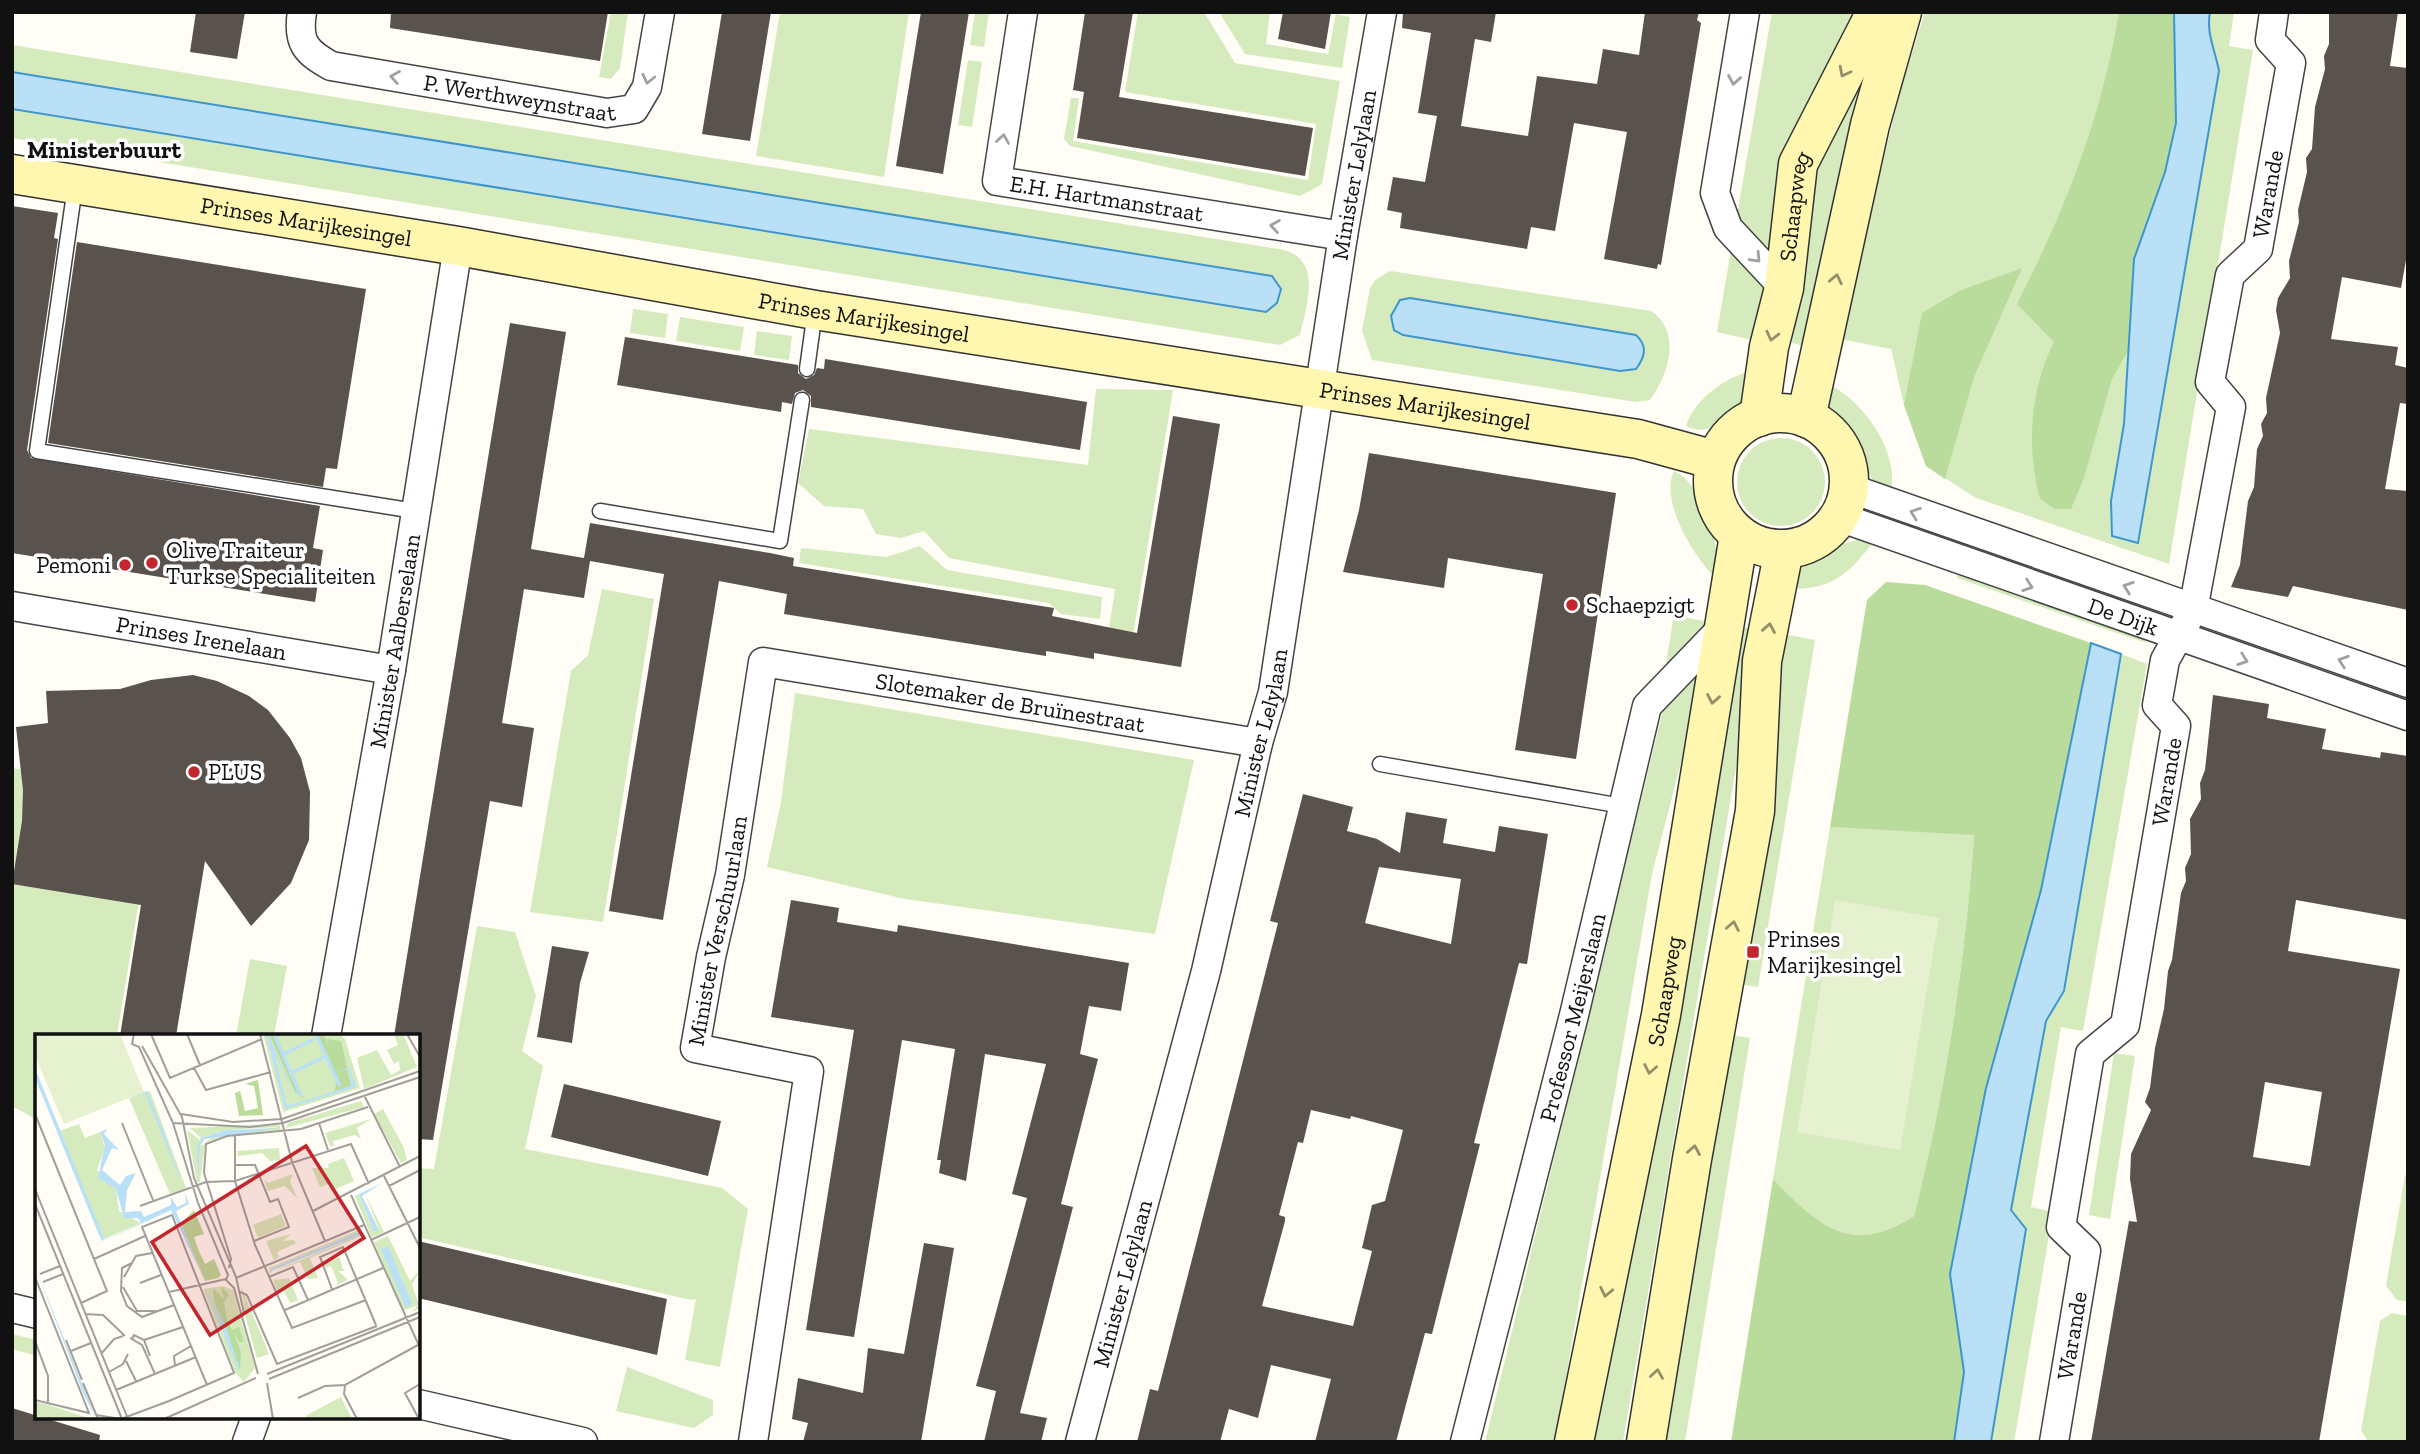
<svg xmlns="http://www.w3.org/2000/svg" width="2420" height="1454" viewBox="0 0 2420 1454" font-family="'Zilla Slab',serif">
<style>
.green{fill:#d5ebbd}
.forest{fill:#b9dc9c}
.pitch{fill:#e6f2cf}
.water{fill:#b9e0f7;stroke:#3f96cf;stroke-width:2}
.building{fill:#5a524d;fill-rule:evenodd}
.lines{fill:none;stroke-linecap:round;stroke-linejoin:round}
.lane-casing{stroke:#444;stroke-width:17}
.street-casing{stroke:#444;stroke-width:31}
.secondary-casing{stroke:#333;stroke-width:41}
.lane{stroke:#fff;stroke-width:14}
.street{stroke:#fff;stroke-width:28}
.secondary{stroke:#fff6b0;stroke-width:38}
.oneway{stroke:#948f68}
.oneway2{stroke:#a0a0a0}
.poi-dot{fill:#c4262e;stroke:#fff;stroke-width:2.5}
.labels{text-anchor:middle;stroke-width:7;stroke-linejoin:round;paint-order:stroke}
.street-label{font-size:23px;fill:#111;stroke:#fff}
.poi-label{font-size:23px;fill:#111;stroke:#fff;text-anchor:start}
.neighbourhood-label{font-size:24px;font-weight:bold;fill:#111;stroke:#fff}
.inset-river{fill:none;stroke:#b9e0f7;stroke-width:3.5}
.inset-road{fill:none;stroke:#a09f9a;stroke-width:2}
.view{fill:#c4262e;fill-opacity:0.15;stroke:#c4262e;stroke-width:3.5}
.inset-edge{fill:none;stroke:#111;stroke-width:3.5}
</style>
<rect width="100%" height="100%" fill="#fffdf5"/>
<!-- green -->
<g class="green">
<polygon points="611,12 628,12 620,68 611,79 599,77"/>
<polygon points="780,12 909,12 884,177 756,156"/>
<polygon points="975,12 989,12 984,47 970,45"/>
<polygon points="1138,12 1204,12 1235,63 1340,81 1322,184 1300,196 1070,146 1064,139 1071,98 1079,98 1073,141 1308,180 1316,124 1125,92"/>
<polygon points="1219,12 1270,12 1266,44 1328,54 1336,14 1350,17 1342,68 1245,54"/>
<polygon points="1772,12 1863,12 1773,257 1752,340 1717,332"/>
<polygon points="1925,12 2234,12 2229,46 2253,50 2169,564 1976,498 1926,466 1904,405 1891,349 1840,339 1901,88"/>
<polygon points="1880,24 1809,348 1780,339 1808,179"/>
<path d="M12,45L1284,250C1323,261 1306,306 1300,335L1280,345L12,138V109L1266,312L1281,289L1272,276L12,72Z"/>
<polygon points="968,60 982,62 972,127 958,125"/>
<path d="M1390,271L1651,311C1682,332 1669,374 1650,400L1636,402L1372,360L1362,331L1370,288L1375,280Z"/>
<polygon points="633,309 668,314 665,338 630,333"/>
<polygon points="680,317 744,327 740,351 676,341"/>
<polygon points="757,331 792,336 789,360 754,355"/>
<path d="M1752,371L1743,409C1726,421 1707,437 1686,426C1695,399 1725,377 1752,371Z"/>
<path d="M1825,382C1863,400 1900,451 1891,493L1874,483L1858,450L1830,416L1825,400Z"/>
<polygon points="1096,389 1173,390 1129,660 1105,655 1115,589 949,558 924,531 901,538 876,534 863,509 824,506 798,483 809,429 1088,465"/>
<circle cx="1781" cy="482" r="44"/>
<path d="M1674,471C1705,485 1721,549 1717,580C1695,558 1659,502 1674,471Z"/>
<polygon points="1990,521 2164,581 2162,587 1988,527"/>
<polygon points="1923,526 2150,606 2151,612 1919,536"/>
<path d="M1861,539L1873,542C1849,575 1828,592 1786,588C1798,561 1833,545 1861,539Z"/>
<polygon points="920,546 947,570 1102,597 1100,619 1061,614 1049,603 799,563 801,548 887,557"/>
<polygon points="1958,571 2141,637 2146,643 1957,578"/>
<polygon points="602,589 654,599 603,922 530,912 571,671 588,655"/>
<polygon points="1674,615 1708,622 1667,664 1666,663"/>
<polygon points="1735,626 1759,630 1623,1442 1586,1442"/>
<polygon points="1778,633 1815,640 1758,987 1739,984"/>
<polygon points="2230,634 2408,694 2408,704 2226,642 2224,637"/>
<polygon points="2121,654 2147,664 2083,1031 2061,1027 2031,1207 2053,1212 2014,1442 1991,1442 2026,1229 2011,1210 2046,1021 2064,991"/>
<polygon points="1709,655 1652,874 1555,1442 1485,1442 1665,702"/>
<polygon points="795,693 1194,760 1155,934 905,899 767,867 781,802"/>
<polygon points="12,768 34,772 140,895 117,1036 37,1036 37,1120 12,1106"/>
<path d="M1830,827L1974,834C1965,964 1946,1090 1914,1216C1851,1257 1819,1226 1773,1179Z"/>
<polygon points="477,926 515,932 536,996 522,1051 543,1066 525,1149 722,1188 748,1209 720,1367 685,1360 696,1299 691,1300 418,1237 418,1168 434,1169"/>
<polygon points="250,959 287,966 274,1036 236,1036"/>
<polygon points="1731,1035 1750,1038 1685,1442 1665,1442"/>
<polygon points="2114,1053 2135,1056 2110,1219 2089,1215"/>
<polygon points="2408,1173 2408,1302 2397,1300 2386,1286 2405,1175"/>
<polygon points="2392,1313 2408,1316 2408,1442 2369,1442 2361,1431 2380,1321"/>
<polygon points="12,1334 37,1340 37,1356 12,1349"/>
<polygon points="627,1367 713,1400 713,1415 694,1428 616,1411"/>
</g>
<!-- forest -->
<g class="forest">
<path d="M2119,12H2174L2176,123L2165,172L2134,259L2128,351L2112,379L2084,478L2071,509H2055L2040,499C2026,448 2030,389 2054,342L2017,304C2065,210 2102,117 2119,12Z"/>
<polygon points="2022,268 1974,377 1945,479 1926,466 1904,405 1922,313 1959,291"/>
<path d="M1886,582L1925,585L2091,643L2041,890L1986,1088L1950,1274L1964,1372L1954,1442H1731L1773,1179C1819,1226 1851,1257 1914,1216C1946,1090 1965,964 1974,835L1830,827L1867,600Z"/>
</g>
<!-- pitch -->
<polygon class="pitch" points="1835,900 1939,918 1900,1150 1797,1132"/>
<!-- water -->
<g class="water">
<path d="M2174,12H2210C2206,33 2215,50 2219,71L2138,543L2112,536L2111,501L2124,424L2134,259L2165,172L2176,123Z"/>
<polygon points="12,72 1272,276 1281,289 1277,303 1266,312 12,109"/>
<path d="M1410,298L1636,335C1648,346 1645,357 1636,369L1620,371L1403,335L1394,330L1391,316L1400,300Z"/>
<polygon points="2091,643 2121,654 2064,991 2046,1021 2011,1210 2026,1229 1991,1442 1954,1442 1964,1372 1950,1274 1986,1088 2041,890"/>
</g>
<!-- building -->
<g class="building">
<polygon points="196,12 245,12 237,59 190,52"/>
<polygon points="391,12 608,12 600,61 390,28"/>
<polygon points="722,12 771,12 750,141 702,134"/>
<polygon points="921,12 969,12 943,174 896,166"/>
<polygon points="1085,12 1133,12 1119,97 1313,128 1305,176 1077,138 1084,92 1073,90"/>
<polygon points="1283,12 1331,12 1325,49 1278,39"/>
<polygon points="1403,12 1496,12 1491,42 1475,39 1461,126 1528,136 1537,76 1597,84 1603,49 1639,55 1645,12 1699,12 1697,20 1701,23 1661,265 1658,264 1657,269 1604,259 1627,132 1574,123 1555,231 1531,227 1527,249 1400,228 1402,213 1387,210 1393,177 1425,182 1437,116 1418,113 1431,33 1402,28"/>
<polygon points="2329,12 2398,12 2390,66 2408,68 2408,249 2401,288 2342,277 2331,339 2398,347 2395,365 2408,368 2408,404 2400,403 2385,489 2408,491 2408,610 2293,586 2288,597 2231,587 2240,565 2248,501 2254,487 2257,449 2263,436 2261,424 2267,413 2266,398 2280,333 2276,310 2278,298 2290,278 2289,261 2299,222 2298,210 2307,172 2306,158 2312,149 2315,107 2325,69 2324,56 2329,44"/>
<polygon points="12,206 58,213 54,238 58,239 27,450 31,458 320,506 313,548 323,550 315,602 12,553"/>
<polygon points="77,242 366,289 337,469 326,468 323,487 48,443"/>
<polygon points="510,323 566,332 531,549 584,558 590,523 770,553 794,558 793,566 1054,608 1052,616 1137,633 1173,416 1220,424 1181,667 1094,653 1094,659 1046,651 1046,656 784,614 787,594 719,581 663,920 609,911 664,574 590,561 584,598 524,589 502,723 534,728 522,807 490,801 433,1140 418,1139 418,1036 394,1036"/>
<polygon points="625,337 798,365 798,373 806,379 814,375 817,368 824,369 825,359 1087,402 1080,450 811,407 811,396 803,390 795,393 792,404 782,402 781,412 617,385"/>
<polygon points="1369,453 1616,493 1576,759 1515,750 1543,574 1448,558 1444,588 1343,572 1359,510"/>
<polygon points="193,675 217,681 249,696 268,710 290,738 301,758 310,792 309,840 291,883 251,926 205,861 176,1036 120,1036 141,905 12,884 22,821 23,790 16,727 48,723 46,691 120,689 151,680"/>
<path d="M2213,695L2269,704L2267,718L2326,729L2322,749L2380,758L2381,752L2408,756V920L2296,900L2288,951L2400,969L2319,1442H2091L2129,1221L2137,1222L2130,1179L2131,1154L2151,1110L2145,1102L2150,1088L2155,1048L2164,1009L2168,971L2172,960L2181,893L2186,881L2185,868L2191,854L2190,819L2201,799L2200,783L2205,770ZM2265,1082L2322,1092L2310,1166L2253,1157Z"/>
<path d="M1303,794L1353,807L1347,831L1377,839L1400,853L1406,812L1447,819L1443,843L1495,852L1499,826L1548,834L1527,964L1519,963L1474,1143L1480,1144L1432,1334L1425,1333L1396,1442H1315L1331,1379L1271,1365L1258,1418L1229,1409L1220,1442H1137L1150,1389L1158,1391L1222,1143L1278,923L1270,921ZM1379,867L1461,879L1451,944L1365,923ZM1311,1110L1350,1119L1351,1116L1403,1130L1385,1201L1372,1205L1362,1248L1372,1251L1353,1326L1262,1306L1285,1221V1217L1279,1215L1298,1142L1303,1143Z"/>
<polygon points="791,900 839,908 837,922 897,932 898,925 1129,963 1121,1011 1089,1006 1080,1054 1098,1059 1061,1204 1073,1207 1020,1413 1047,1418 1041,1442 984,1442 996,1391 976,1386 1027,1198 1012,1194 1046,1064 985,1054 966,1181 939,1173 941,1160 937,1160 955,1049 902,1040 854,1337 806,1330 854,1030 771,1017"/>
<polygon points="552,946 589,952 580,983 572,1043 537,1037"/>
<polygon points="564,1084 721,1121 708,1176 551,1137"/>
<polygon points="418,1241 667,1299 657,1355 418,1298"/>
<polygon points="924,1243 954,1248 921,1442 803,1442 808,1423 792,1419 798,1378 863,1393 868,1348 904,1354"/>
<polygon points="12,1408 100,1435 99,1442 12,1442"/>
</g>
<g class="lines">
<!-- lane casing -->
<g class="lane-casing">
<g id="lane">
<polyline points="75,187 37,451 415,511"/>
<polyline points="807,369 815,311"/>
<polyline points="600,511 780,541 802,400"/>
<polyline points="1380,764 1622,806"/>
</g>
</g>
<!-- street casing -->
<g class="street-casing">
<g id="street">
<path id="s1" d="M302,12C297,43 306,52 331,66L607,113L634,109L647,87L660,12"/>
<path id="s2" d="M1023,12L997,181L1343,236"/>
<polyline points="1745,12 1715,193 1728,228 1784,288"/>
<polyline points="1849,488 2408,683"/>
<path id="s3" d="M1839,517L2408,716"/>
<path id="s4" d="M12,606L391,670"/>
<path id="s5" d="M326,1036L391,670L458,246"/>
<polyline points="12,1308 37,1314"/>
<polyline points="418,1404 583,1442"/>
<polyline points="247,1442 256,1417"/>
<path id="s6" d="M753,1442L809,1071L695,1048L711,957L730,875L763,662L1258,743"/>
<path id="s7" d="M1080,1442L1206,971L1258,743L1273,692L1343,236L1382,12"/>
<path id="s8" d="M1465,1442L1574,1015L1647,706L1726,624"/>
<path id="s9" d="M2054,1442L2086,1251L2061,1227L2090,1054L2125,1025L2176,726L2157,705L2165,660L2193,610L2231,407L2210,382L2230,275L2258,249L2291,63L2270,40L2274,12"/>
</g>
</g>
<!-- secondary casing -->
<g class="secondary-casing">
<g id="secondary">
<path id="s10" d="M12,174L458,246L815,310L1638,439L1715,460"/>
<circle cx="1781" cy="481" r="68"/>
<path id="s11" d="M1759,417L1769,347L1784,288L1798,164L1876,12"/>
<polyline points="1806,418 1870,125 1902,12"/>
<path id="s12" d="M1574,1442L1661,1015L1739,535"/>
<polyline points="1646,1442 1692,1159 1755,811 1762,661 1784,550"/>
</g>
</g>
<!-- lane -->
<use href="#lane" class="lane"/>
<!-- street -->
<use href="#street" class="street"/>
<!-- secondary -->
<use href="#secondary" class="secondary"/>
</g>
<!-- one-way arrows -->
<defs><path id="oneway-chevron" d="M-2-3.5L2.5 0L-2 3.5" fill="none" stroke-width="1.6" stroke-linecap="round" stroke-linejoin="round" transform="scale(1.75)"/></defs>
<g class="oneway">
<use href="#oneway-chevron" transform="translate(1844 72) rotate(117)"/>
<use href="#oneway-chevron" transform="translate(1836 279) rotate(-78)"/>
<use href="#oneway-chevron" transform="translate(1772 336) rotate(104)"/>
<use href="#oneway-chevron" transform="translate(1769 628) rotate(-80)"/>
<use href="#oneway-chevron" transform="translate(1713 699) rotate(100)"/>
<use href="#oneway-chevron" transform="translate(1733 926) rotate(-79)"/>
<use href="#oneway-chevron" transform="translate(1650 1069) rotate(101)"/>
<use href="#oneway-chevron" transform="translate(1694 1150) rotate(-80)"/>
<use href="#oneway-chevron" transform="translate(1606 1292) rotate(102)"/>
<use href="#oneway-chevron" transform="translate(1657 1374) rotate(-81)"/>
</g>
<g class="oneway2">
<use href="#oneway-chevron" transform="translate(395 77) rotate(-170)"/>
<use href="#oneway-chevron" transform="translate(648 79) rotate(103)"/>
<use href="#oneway-chevron" transform="translate(1734 80) rotate(100)"/>
<use href="#oneway-chevron" transform="translate(1003 139) rotate(-81)"/>
<use href="#oneway-chevron" transform="translate(1275 226) rotate(-171)"/>
<use href="#oneway-chevron" transform="translate(1756 258) rotate(47)"/>
<use href="#oneway-chevron" transform="translate(1915 513) rotate(-160)"/>
<use href="#oneway-chevron" transform="translate(2028 586) rotate(19)"/>
<use href="#oneway-chevron" transform="translate(2128 587) rotate(-161)"/>
<use href="#oneway-chevron" transform="translate(2243 660) rotate(19)"/>
<use href="#oneway-chevron" transform="translate(2343 661) rotate(-161)"/>
</g>
<!-- markers -->
<g class="poi-dot">
<circle cx="152" cy="563" r="7"/>
<circle cx="125" cy="565" r="7"/>
<circle cx="1572" cy="605" r="7"/>
<circle cx="194" cy="772" r="7"/>
<rect x="1746" y="945" width="14" height="14" rx="3.5"/>
</g>
<g class="labels">
<!-- street labels -->
<g class="street-label">
<text dy="8" stroke="none"><textPath href="#s1" startOffset="259">P. Werthweynstraat</textPath></text>
<text dy="8" stroke="none"><textPath href="#s7" startOffset="1298">Minister Lelylaan</textPath></text>
<text dy="8" stroke="none"><textPath href="#s9" startOffset="1326">Warande</textPath></text>
<text dy="8" stroke="none"><textPath href="#s2" startOffset="282">E.H. Hartmanstraat</textPath></text>
<text dy="8" stroke="none"><textPath href="#s11" startOffset="214">Schaapweg</textPath></text>
<text dy="8" stroke="none"><textPath href="#s10" startOffset="298">Prinses Marijkesingel</textPath></text>
<text dy="8" stroke="none"><textPath href="#s10" startOffset="864">Prinses Marijkesingel</textPath></text>
<text dy="8" stroke="none"><textPath href="#s10" startOffset="1432">Prinses Marijkesingel</textPath></text>
<text dy="8" stroke="none"><textPath href="#s3" startOffset="301">De Dijk</textPath></text>
<text dy="8" stroke="none"><textPath href="#s4" startOffset="192">Prinses Irenelaan</textPath></text>
<text dy="8" stroke="none"><textPath href="#s5" startOffset="401">Minister Aalberselaan</textPath></text>
<text dy="8" stroke="none"><textPath href="#s6" startOffset="1134">Slotemaker de Bruïnestraat</textPath></text>
<text dy="8" stroke="none"><textPath href="#s7" startOffset="732">Minister Lelylaan</textPath></text>
<text dy="8" stroke="none"><textPath href="#s9" startOffset="696">Warande</textPath></text>
<text dy="8" stroke="none"><textPath href="#s6" startOffset="611">Minister Verschuurlaan</textPath></text>
<text dy="8" stroke="none"><textPath href="#s12" startOffset="460">Schaapweg</textPath></text>
<text dy="8" stroke="none"><textPath href="#s8" startOffset="438">Professor Meijerslaan</textPath></text>
<text dy="8" stroke="none"><textPath href="#s7" startOffset="164">Minister Lelylaan</textPath></text>
<text dy="8" stroke="none"><textPath href="#s9" startOffset="108">Warande</textPath></text>
</g>
<!-- poi labels -->
<g class="poi-label">
<text x="166" y="558">Olive Traiteur<tspan x="166" dy="26">Turkse Specialiteiten</tspan></text>
<text x="111" y="573" text-anchor="end">Pemoni</text>
<text x="1586" y="613">Schaepzigt</text>
<text x="208" y="780">PLUS</text>
<text x="1767" y="947">Prinses<tspan x="1767" dy="26">Marijkesingel</tspan></text>
</g>
<!-- neighbourhood labels -->
<g class="neighbourhood-label">
<text x="104" y="158">Ministerbuurt</text>
</g>
</g>
<!-- overview -->
<g transform="translate(35 1034)">
<rect width="385" height="385" fill="#fffdf5"/>
<path d="M228,0H304L310,5L325,54L248,78ZM359,0H368L382,33L329,55L322,24L342,16L356,41L365,36L364,27L359,30L352,16L363,11ZM115,57L151,154L135,160L94,64ZM326,67L329,73L251,94L253,89ZM348,75L369,114L372,126L366,129L339,80ZM336,85L322,94L326,105L320,101L298,107L299,112H295L290,99ZM44,90L50,104L65,98L70,114L62,136L81,155L84,177L106,189L69,205L25,97ZM244,90L246,96L189,102L171,108L179,102L243,93L192,96L166,104L155,94ZM152,96L165,106L163,145L165,112L170,110L165,148H162ZM244,114L245,126L235,127L227,119L203,122L202,117ZM309,124L319,147L296,157L294,150L285,153L277,134H294L293,130ZM258,140L255,147L262,164L250,152L233,157L229,146L233,149ZM324,160L339,198L344,195L330,160L349,198L337,204L320,162ZM246,180L251,192L223,204L218,191ZM326,195L329,201L275,224L283,244L273,245L265,228L235,239L234,234ZM326,197L327,200L237,238L236,235ZM256,200L248,207L259,206L261,209L242,218L244,223L239,226L231,207ZM353,202L375,247L385,236L377,251L385,274L376,278L383,271L368,277L339,208ZM304,223L309,237H303L313,246L300,252L303,249L296,232L291,234L287,225L290,228ZM256,238L239,246L254,244L263,266L267,265L255,269L247,253L242,257L238,246ZM188,252L198,256L220,334L209,348L200,338L168,255ZM206,252L234,320L222,324L211,285ZM306,363L317,385H271L272,381ZM0,368L14,371L56,385H0Z" fill="#d5ebbd" fill-rule="evenodd"/>
<path d="M234,0H248L241,4L269,65L260,58ZM281,0L290,3L293,13L292,5L306,7L316,52L299,58L302,47ZM223,46L228,81L204,82L200,59L205,57L210,77L223,74L219,52L210,50ZM159,176L169,200L159,203L163,215L170,230L179,225L186,241L183,244L170,247L146,189ZM186,252L194,261L189,268L192,285L197,296L204,293L209,308H204L198,297L206,318L205,335L179,267L178,254L189,265Z" fill="#b9dc9c"/>
<path d="M9,0H85L109,58L29,90L0,22V4Z" fill="#e6f2cf"/>
<path d="M231,0H233L261,64L239,19L252,72L316,52L314,35L303,38L314,33L303,0L321,53L250,75ZM112,57L129,99L148,152L110,59L96,63ZM244,94L170,105L165,112L163,145L162,114L166,104L192,96ZM72,95L69,100L84,116L77,114L67,136L85,151L91,142L101,139L92,156L90,178L106,177L109,183L136,171V163L142,173L151,169L150,159L154,170L141,177L170,247L136,176L60,211L106,189L103,184H89L81,155L63,144L70,111L65,98ZM347,149L327,162L344,196L339,198L324,160ZM326,197L327,200L236,237V235ZM353,212L377,270L371,274L346,215ZM0,232L61,385L48,359ZM171,255L191,293L205,335H203Z" fill="#b9e0f7"/>
<path class="inset-river" d="M239,0L266,62M281,0L305,52M247,21L279,5M0,39L68,206M256,39L289,23"/>
<path class="inset-road" d="M99,0L97,10L104,13L138,89L163,169L193,241L191,246L199,254L223,340M116,0L135,44L227,5M152,0L165,31M225,0L257,128L290,207M372,0L385,23M107,12L147,83L159,144L201,243L209,279M159,34L171,56L236,38M330,63L365,133M0,80L72,257L46,269M146,80L198,88L247,85L385,37M87,89L118,166M138,89L215,93L248,89L385,43M284,89L293,116M200,102V147L220,211L257,294L331,266M200,131H220L235,168L243,165L254,193L219,207M349,142L385,214M354,152L385,136M0,155L93,385M316,161L385,314M0,170L87,385M105,172L171,148L200,147L316,110L334,150M278,177L385,122M336,206L385,183M59,225L110,202M97,229L87,234L86,257L92,272L107,283L139,271M194,234L196,225L169,139L171,110L192,102L266,95L333,73M5,240L25,232M0,243L54,379L0,366M89,243L101,222L117,219M234,243L258,233L273,266M201,244L329,191M8,248L28,240M105,249L126,241M88,253L102,277H126M297,255L285,223L308,213L341,291M134,258L191,245M205,258L212,261L242,330L342,292M250,276L348,234M50,280L68,281L90,302M95,304L107,311L120,340M97,305L99,301L109,306L115,322M31,306L47,346M109,306L148,293M0,307L13,342V368M36,317L56,309M66,320L79,305L88,302M91,327L101,347M140,332L139,322L156,312M74,338L88,330L93,320M232,340L385,278M234,345L385,283M48,349L63,385M232,349L238,385M310,352L309,360L322,385M81,356L161,323M263,364L290,352L310,351L383,311M61,381L86,385L134,367L199,339L137,181L107,193L172,351M129,385L221,344M384,385L370,359L385,350"/>
<path class="view" d="M271,112L329,204L175,301L117,208Z"/>
<rect width="385" height="385" class="inset-edge"/>
</g>
<!-- border -->
<rect width="2420" height="1454" fill="none" stroke="#111111" stroke-width="28"/>
</svg>
